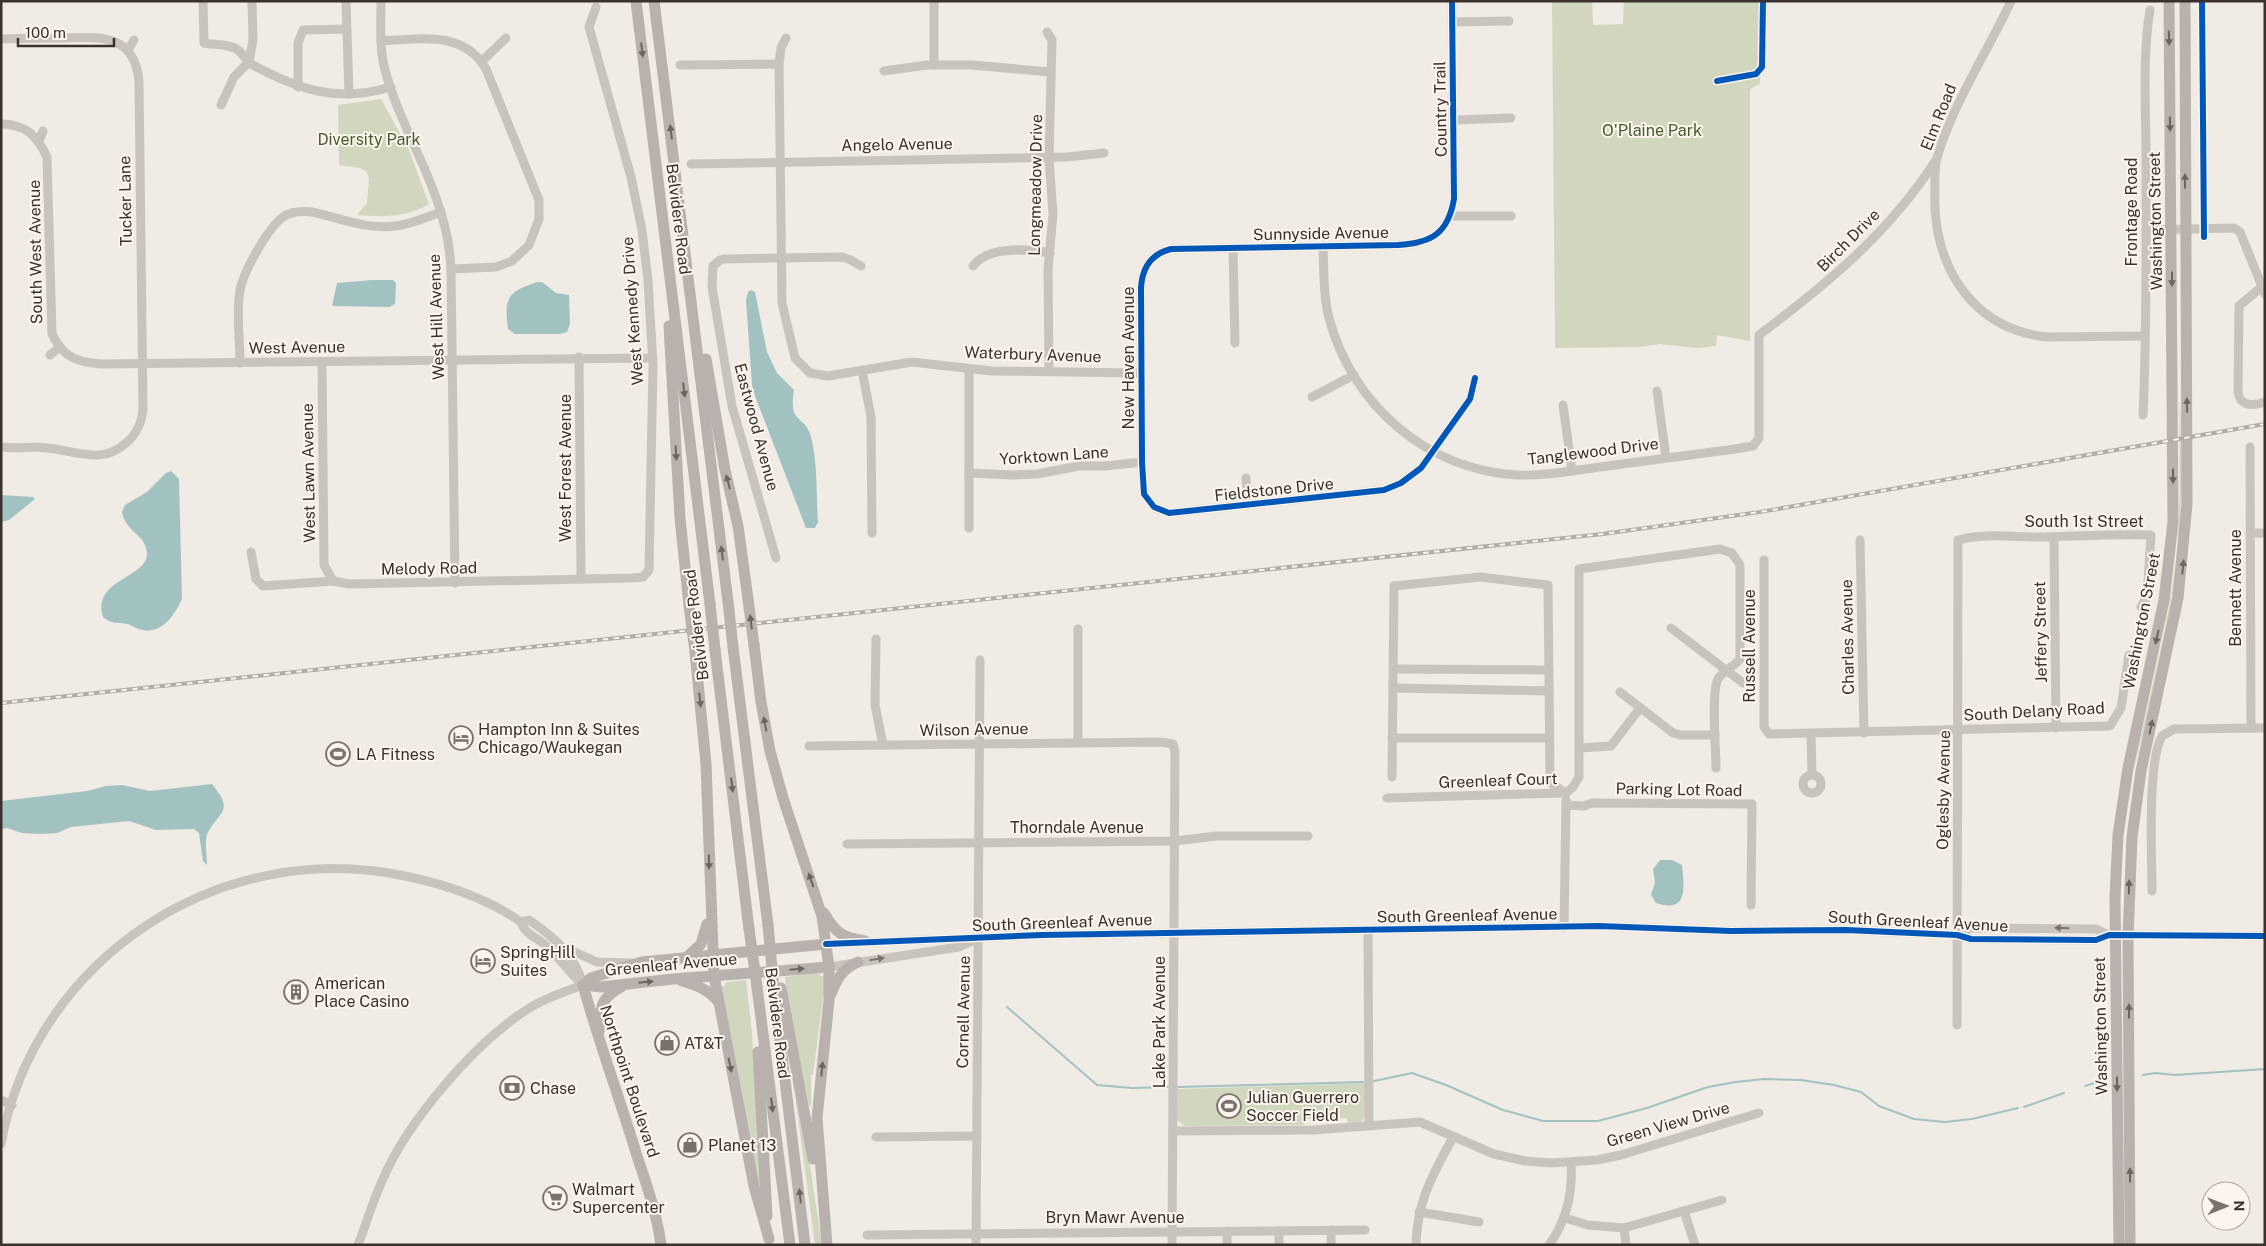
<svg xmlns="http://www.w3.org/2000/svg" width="2266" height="1246" viewBox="0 0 2266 1246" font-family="'Public Sans',sans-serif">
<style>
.green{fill:#d1d6bf}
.water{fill:#a1c2c1}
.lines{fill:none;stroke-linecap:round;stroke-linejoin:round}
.stream{stroke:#a1c2c1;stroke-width:2}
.minor{stroke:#c9c3be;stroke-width:9}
.major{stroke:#b8b1ad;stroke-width:11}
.rail-casing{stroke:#b1aca8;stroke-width:4}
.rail{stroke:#fbf5ee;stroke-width:2;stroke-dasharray:5.5;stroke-linecap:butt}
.major-bridge{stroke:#b8b1ad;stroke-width:11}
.cycleway-casing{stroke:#fbf5ee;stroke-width:9}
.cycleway{stroke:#0057b8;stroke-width:6}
.oneway{fill:#6d645f}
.oneway2{fill:#7b726d}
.labels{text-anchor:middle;stroke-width:4;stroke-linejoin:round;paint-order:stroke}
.street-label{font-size:16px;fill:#3b302b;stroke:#fbf5ee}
.park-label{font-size:16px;fill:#4a5a2e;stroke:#fbf5ee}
.poi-label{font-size:16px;fill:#3b302b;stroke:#fbf5ee;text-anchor:start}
</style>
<rect width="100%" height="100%" fill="#f0ebe5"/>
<!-- green -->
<g class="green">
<polygon points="1552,1 1592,1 1593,25 1623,24 1624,1 1759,1 1760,84 1750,89 1750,341 1717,335 1716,346 1697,348 1660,344 1641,347 1555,348"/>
<path d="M381,99L409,150L429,204C406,218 383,217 357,215L367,203L369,179L367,172L360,168L339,165L338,105Z"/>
<path d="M2180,393L2182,488L2178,560L2171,606L2146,722L2134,769C2148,699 2168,630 2176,560C2182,505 2178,449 2180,393Z"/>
<polygon points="818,973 821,976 826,975 813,1075 811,1075 811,1106 809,1106 790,1013 785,977"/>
<polygon points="746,980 752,1033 762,1197 718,986 724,986 726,982"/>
<polygon points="791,1065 801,1107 822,1245 815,1245"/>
<polygon points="1365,1083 1365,1116 1361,1122 1348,1124 1347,1118 1329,1119 1329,1124 1327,1124 1325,1119 1304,1119 1304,1125 1185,1126 1177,1120 1177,1089"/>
</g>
<!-- water -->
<g class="water">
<polygon points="373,280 393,280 396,283 395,304 389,307 332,306 337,283"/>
<path d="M537,282H542L556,293L569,295L570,324L567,332L560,334H515L508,329C504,298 507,292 537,282Z"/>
<path d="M751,290L755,292L767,352L777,373L794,390C788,426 805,413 811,437C818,464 816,494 818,522L815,528H806L755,396L752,385L746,300L748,292Z"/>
<path d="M171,471L179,479L182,599C175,614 163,634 142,630C137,629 133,626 128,624C116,622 114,625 103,617C91,579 148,578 147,553C146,534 126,533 122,512L125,505L147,492L166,473Z"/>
<polygon points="1,495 33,497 35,499 9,520 1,522"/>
<path d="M212,784C234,811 221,810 208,832C204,840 207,856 207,865L203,861L199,833L194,829L156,830L129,821L71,827L57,833L40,834L22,833L7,828L1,829V801L87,791L106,786L122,785L150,791Z"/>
<path d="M1660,860H1672L1682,865C1684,886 1689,914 1656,903L1651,895L1655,882L1653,869Z"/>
</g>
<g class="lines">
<!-- stream -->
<g class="stream">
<polyline points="1007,1007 1097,1085 1132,1088 1168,1087"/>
<polyline points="2143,1075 2155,1073 2175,1075 2265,1069"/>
<polyline points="1374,1081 1412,1073 1446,1085 1503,1110 1543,1121 1598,1121 1647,1108 1708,1087 1736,1082 1764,1079 1801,1080 1834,1085 1861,1092 1879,1106 1914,1119 1945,1122 1972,1119 2018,1108"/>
<polyline points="2085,1086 2104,1080"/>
<polyline points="1178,1087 1363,1082"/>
<polyline points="2024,1107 2064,1093"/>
</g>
<!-- minor -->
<g class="minor">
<path d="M203,1L204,43C213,45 231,44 238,50C243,54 246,60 251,64C299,90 337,103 391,87"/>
<polyline points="346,1 349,94"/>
<path d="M381,1C381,24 379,48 385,70C399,122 429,168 443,220C448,236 450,253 451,269L455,583"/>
<polyline points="934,1 934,65"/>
<path d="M1452,1L1454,199C1448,234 1431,243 1398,245L1171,249C1151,254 1142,268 1141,288L1142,462L1144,494L1154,507L1169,513L1384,490L1401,483L1421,468L1470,399L1475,378"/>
<path d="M2011,1C1987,53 1953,103 1937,158C1934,168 1935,182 1935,192C1932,264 1971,329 2047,337L2145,336"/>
<polyline points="1452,22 1509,21"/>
<polyline points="1047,32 1052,40 1049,158 1053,214 1048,269 1049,370"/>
<polyline points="786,38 781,48 779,64 782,303 795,358 810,373 828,376 912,362 992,371 1141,373"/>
<path d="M1,39C22,38 43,38 64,38C102,37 135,34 139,82L143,409C142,422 136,435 126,443C102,465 76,451 48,448C33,446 17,449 1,447"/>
<path d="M381,41C419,39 464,30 486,69L539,200V219L529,245L512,261L496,267L451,269"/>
<polyline points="128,50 134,40"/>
<polyline points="482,61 506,38"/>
<polyline points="680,65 779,64"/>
<polyline points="884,71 927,65 972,65 1050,72"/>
<polyline points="1717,81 1756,74 1762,67 1763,1"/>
<polyline points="298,87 298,43 303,30 347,29"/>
<polyline points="221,105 234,77 249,62 253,40 252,2"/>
<polyline points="1454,120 1511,118"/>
<path d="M1,124C26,124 37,136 47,157L52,334C63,357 76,362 101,364L653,358"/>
<polyline points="39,141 43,131"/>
<polyline points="691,164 1067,157 1104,153"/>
<polyline points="1450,216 1511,216"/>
<polyline points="2146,230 2234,228 2240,232 2265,294"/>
<path d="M1323,246C1324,270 1323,295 1329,318C1352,405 1427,470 1517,475C1544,476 1572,471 1600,467C1645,461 1690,455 1735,449L1753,446L1759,438V335C1828,283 1889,233 1936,160"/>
<polyline points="1233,248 1235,343"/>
<path d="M973,266C989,245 1026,249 1050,253"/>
<path d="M2264,285L2239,306L2238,392C2240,407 2253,406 2265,402"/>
<polyline points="50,355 60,347"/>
<polyline points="579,357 581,578"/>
<polyline points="322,362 324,565 333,581"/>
<path d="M240,363C240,340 236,313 240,290C244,271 267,229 283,217C291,211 302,211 312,212C340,218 367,230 396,226C412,224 426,217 441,212"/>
<polyline points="969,369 969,528"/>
<polyline points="862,370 871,417 872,533"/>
<polyline points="1657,391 1666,458"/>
<polyline points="1312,397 1354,375"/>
<polyline points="1563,405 1572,471"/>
<path d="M2143,415C2147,329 2146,243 2146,157C2146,109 2142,58 2150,10"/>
<polyline points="2250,447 2251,728"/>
<polyline points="969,473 1013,475 1037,474 1079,466 1105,466 1142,462"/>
<polyline points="1246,478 1248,505"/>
<polyline points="2250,533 2265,533"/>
<polyline points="2054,537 2056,728"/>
<polyline points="1860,540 1864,733"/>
<polyline points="251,552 256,579 263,586 333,581 350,584 632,578 643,577 649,570 653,365 648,280 642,230 631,177 589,27 596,7"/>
<polyline points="776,558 732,406 712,287 713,266 720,260 724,259 842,257 851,260 861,266"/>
<polyline points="1764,560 1764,727 1769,734 2110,726 2121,708 2129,655"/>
<polyline points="1671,628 1743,683"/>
<polyline points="876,639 875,705 883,745"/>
<polyline points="1393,669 1549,670"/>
<polyline points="1393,688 1549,691"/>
<polyline points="1620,692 1673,733 1680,735 1715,735"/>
<polyline points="1811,734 1812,774"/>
<polyline points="1392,738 1549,738"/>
<polyline points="1078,743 1078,629"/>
<polyline points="809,746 1160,742 1173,744 1175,752 1172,1245"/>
<polyline points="1580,748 1611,746 1640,708"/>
<circle cx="1812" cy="784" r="9"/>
<polyline points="1392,777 1394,586 1480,577 1548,585 1550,777 1552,784 1566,793"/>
<path d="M1566,793L1573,787L1579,777V569L1720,549L1732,553L1740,565V659C1733,668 1724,669 1718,679C1711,691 1716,751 1716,768"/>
<polyline points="1387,798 1563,793"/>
<polyline points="1566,805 1584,806 1592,803 1752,804 1751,905"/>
<polyline points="847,844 1175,841 1216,836 1308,836"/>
<path d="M2152,891C2152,857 2147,762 2162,736L2174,729L2265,728"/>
<path d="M521,922L529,920C554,937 574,954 583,984"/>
<polyline points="1564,927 1566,800"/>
<polyline points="1368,930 1369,1126"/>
<polyline points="1957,935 1971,928 2096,929 2109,935"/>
<polyline points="826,944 1042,935 1599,926 1731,931 1846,930 1957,935 1971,939 2096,940 2109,935 2265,936"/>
<polyline points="568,949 597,962 632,963"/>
<polyline points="829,967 959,947 975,940"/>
<path d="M1957,1025L1958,540C1987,532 2017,538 2047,537C2082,536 2116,534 2151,535L2147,596L2141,607"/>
<polyline points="1,1100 12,1105"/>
<polyline points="1173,1131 1313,1130 1420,1122 1494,1154 1525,1161 1551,1163 1597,1160 1621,1155 1759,1113"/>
<polyline points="876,1137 977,1136"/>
<path d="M1,1144C35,957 221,837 405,876C444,884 488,899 521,922C524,933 534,936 543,943C558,955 568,972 583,985"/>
<polyline points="1684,1211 1695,1245"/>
<polyline points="1419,1212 1479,1222"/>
<polyline points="1565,1218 1588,1225 1624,1228 1722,1200"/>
<polyline points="1624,1228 1626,1245"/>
<polyline points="867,1235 1365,1230"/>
<path d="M358,1245C366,1224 373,1201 382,1181C407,1122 474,1043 528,1009C545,998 564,992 583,985"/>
<polyline points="976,1245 980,660"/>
<polyline points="1227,1245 1227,1231"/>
<polyline points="1279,1245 1279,1231"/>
<polyline points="1331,1245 1331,1230"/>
<path d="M1416,1245C1417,1200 1433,1175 1453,1137"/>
<path d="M1549,1245C1567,1220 1573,1192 1571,1162"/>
</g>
<!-- major -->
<g class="major">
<polyline points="636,1 710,604"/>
<polyline points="654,1 728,602"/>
<polyline points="669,326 680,518 689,605"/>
<polyline points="706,359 725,470 738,526 748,599"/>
<polyline points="754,645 761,702 770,751 783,798 822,916 829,967 829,1000 817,1118 827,1245"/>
<polyline points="733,647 768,925"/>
<polyline points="715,650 749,929"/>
<polyline points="695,652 706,764 714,976 754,1186 769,1239"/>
<path d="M824,913C836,934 842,937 865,941"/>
<polyline points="686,958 701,944 707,924"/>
<path d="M682,981C696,985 707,989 717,1000"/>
<path d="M583,985C599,1043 620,1099 637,1156C647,1186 657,1214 661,1245"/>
<polyline points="583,985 591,978 642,962 826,944"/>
<polyline points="583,985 601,987 673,979 829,967"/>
<polyline points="757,987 790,1245"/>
<polyline points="781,988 813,1159"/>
<polyline points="774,990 805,1245"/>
<path d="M831,994C837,979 842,969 858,962"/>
<path d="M599,1031C601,1008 599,999 621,987"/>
<polyline points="758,1052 767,1216"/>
<polyline points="2119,1245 2115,898 2118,835 2128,768 2164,600 2173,522 2169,1"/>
<polyline points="2130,1245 2128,936 2132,837 2141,771 2178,598 2187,504 2185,1"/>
</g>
<!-- rail casing -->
<g class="rail-casing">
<polyline id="rail" points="1,703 1603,534 1760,512 2265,424"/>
</g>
<!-- rail -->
<use href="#rail" class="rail"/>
<!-- major-bridge -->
<g class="major-bridge">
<polyline points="748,599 754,645"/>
<polyline points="728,602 733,647"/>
<polyline points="710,604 715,650"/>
<polyline points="689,605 695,652"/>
<polyline points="768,925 774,990"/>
<polyline points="749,929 757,987"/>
</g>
<!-- cycleway casing -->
<g class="cycleway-casing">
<g id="cycleway">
<path d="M1452,1L1454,199C1448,234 1431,243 1398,245L1171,249C1151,254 1142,268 1141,288L1142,462L1144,494L1154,507L1169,513L1384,490L1401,483L1421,468L1470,399L1475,378"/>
<polyline points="2202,1 2204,237"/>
<polyline points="1717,81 1756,74 1762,67 1763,1"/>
<polyline points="826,944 1042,935 1599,926 1731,931 1846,930 1957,935 1971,939 2096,940 2109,935 2265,936"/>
</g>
</g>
<!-- cycleway -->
<use href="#cycleway" class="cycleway"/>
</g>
<!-- one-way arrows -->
<defs><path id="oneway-solid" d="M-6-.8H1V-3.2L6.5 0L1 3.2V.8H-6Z" transform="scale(1.25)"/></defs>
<g class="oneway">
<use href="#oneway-solid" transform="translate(2169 38) rotate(89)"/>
<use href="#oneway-solid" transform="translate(642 50) rotate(83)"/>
<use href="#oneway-solid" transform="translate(2170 124) rotate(89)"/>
<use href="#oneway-solid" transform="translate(671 132) rotate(-97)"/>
<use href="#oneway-solid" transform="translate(2185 181) rotate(-90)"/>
<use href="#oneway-solid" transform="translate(2172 279) rotate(90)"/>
<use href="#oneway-solid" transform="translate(684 390) rotate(83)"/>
<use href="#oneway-solid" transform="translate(2187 405) rotate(-91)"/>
<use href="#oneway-solid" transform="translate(676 453) rotate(87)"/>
<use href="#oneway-solid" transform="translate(2173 476) rotate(90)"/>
<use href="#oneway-solid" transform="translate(728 482) rotate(-105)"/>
<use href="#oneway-solid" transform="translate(722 553) rotate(-97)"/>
<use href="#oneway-solid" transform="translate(2183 567) rotate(-84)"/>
<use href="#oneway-solid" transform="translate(751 622) rotate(-97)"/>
<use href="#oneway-solid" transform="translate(2157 637) rotate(103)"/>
<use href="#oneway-solid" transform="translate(700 700) rotate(83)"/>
<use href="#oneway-solid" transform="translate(765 724) rotate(-101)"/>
<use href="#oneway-solid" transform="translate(2151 727) rotate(-78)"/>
<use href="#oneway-solid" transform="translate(732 785) rotate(83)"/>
<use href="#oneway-solid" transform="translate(709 862) rotate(89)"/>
<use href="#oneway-solid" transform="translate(811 880) rotate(-109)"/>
<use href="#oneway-solid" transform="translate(2129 887) rotate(-89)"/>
<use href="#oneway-solid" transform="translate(797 969) rotate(-5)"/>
<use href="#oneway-solid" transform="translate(646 982) rotate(-6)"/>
<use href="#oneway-solid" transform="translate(2129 1011) rotate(-90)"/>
<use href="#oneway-solid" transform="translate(730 1065) rotate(78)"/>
<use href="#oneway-solid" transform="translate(822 1069) rotate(-84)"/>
<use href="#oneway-solid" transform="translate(2117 1084) rotate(90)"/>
<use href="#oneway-solid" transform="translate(772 1105) rotate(83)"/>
<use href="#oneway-solid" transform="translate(2130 1175) rotate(-90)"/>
<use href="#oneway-solid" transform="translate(800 1196) rotate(-96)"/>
</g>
<g class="oneway2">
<use href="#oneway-solid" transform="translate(2062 928) rotate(-179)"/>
<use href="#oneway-solid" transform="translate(877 959) rotate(-10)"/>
</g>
<!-- icons -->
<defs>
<g id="hotel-ring" transform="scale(1.25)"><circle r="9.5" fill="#fbf5ee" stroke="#7a716c" stroke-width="1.5"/><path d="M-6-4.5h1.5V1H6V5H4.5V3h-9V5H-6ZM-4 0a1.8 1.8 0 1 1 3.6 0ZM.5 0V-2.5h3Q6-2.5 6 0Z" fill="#7a716c"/></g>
<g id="stadium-ring" transform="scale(1.25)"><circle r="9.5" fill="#fbf5ee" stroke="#7a716c" stroke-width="1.5"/><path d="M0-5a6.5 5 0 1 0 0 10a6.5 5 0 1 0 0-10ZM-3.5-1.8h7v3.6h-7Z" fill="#7a716c"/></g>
<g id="building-ring" transform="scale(1.25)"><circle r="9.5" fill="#fbf5ee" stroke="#7a716c" stroke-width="1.5"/><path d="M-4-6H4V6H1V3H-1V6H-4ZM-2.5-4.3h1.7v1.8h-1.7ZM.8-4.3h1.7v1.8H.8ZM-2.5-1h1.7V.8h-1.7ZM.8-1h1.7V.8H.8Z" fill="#7a716c"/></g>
<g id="shop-ring" transform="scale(1.25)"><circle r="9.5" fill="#fbf5ee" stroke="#7a716c" stroke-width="1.5"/><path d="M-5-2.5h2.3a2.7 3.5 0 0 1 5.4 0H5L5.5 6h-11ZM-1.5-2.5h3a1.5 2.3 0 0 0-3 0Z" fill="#7a716c"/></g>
<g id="bank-ring" transform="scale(1.25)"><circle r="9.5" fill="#fbf5ee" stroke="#7a716c" stroke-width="1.5"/><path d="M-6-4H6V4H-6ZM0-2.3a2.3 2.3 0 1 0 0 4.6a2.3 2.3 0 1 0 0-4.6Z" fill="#7a716c"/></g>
<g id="supermarket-ring" transform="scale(1.25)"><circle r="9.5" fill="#fbf5ee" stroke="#7a716c" stroke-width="1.5"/><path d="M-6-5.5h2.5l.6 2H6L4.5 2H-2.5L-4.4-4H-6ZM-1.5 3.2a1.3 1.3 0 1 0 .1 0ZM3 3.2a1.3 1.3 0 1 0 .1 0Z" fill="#7a716c"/></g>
</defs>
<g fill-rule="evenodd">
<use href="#hotel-ring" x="461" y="738"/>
<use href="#stadium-ring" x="338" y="754"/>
<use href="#hotel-ring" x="483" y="961"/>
<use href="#building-ring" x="296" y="992"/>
<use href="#shop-ring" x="667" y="1043"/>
<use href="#bank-ring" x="512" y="1088"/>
<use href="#stadium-ring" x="1229" y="1106"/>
<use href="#shop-ring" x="690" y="1145"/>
<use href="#supermarket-ring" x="555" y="1198"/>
</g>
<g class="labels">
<!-- street labels -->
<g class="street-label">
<text transform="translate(1440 109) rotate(-91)" y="6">Country Trail</text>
<text transform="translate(1938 117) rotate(-68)" y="6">Elm Road</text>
<text transform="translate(897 144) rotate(-1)" y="6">Angelo Avenue</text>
<text transform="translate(1035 185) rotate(-89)" y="6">Longmeadow Drive</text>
<text transform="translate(125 201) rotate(-91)" y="6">Tucker Lane</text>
<text transform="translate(2131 212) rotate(-90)" y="6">Frontage Road</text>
<text transform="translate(679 219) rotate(83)" y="6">Belvidere Road</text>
<text transform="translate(2155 221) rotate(-91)" y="6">Washington Street</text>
<text transform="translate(1321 233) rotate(-1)" y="6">Sunnyside Avenue</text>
<text transform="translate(1848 240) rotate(-45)" y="6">Birch Drive</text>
<text transform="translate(35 252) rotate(-91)" y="6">South West Avenue</text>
<text transform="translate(632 311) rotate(-94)" y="6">West Kennedy Drive</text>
<text transform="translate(436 317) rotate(-92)" y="6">West Hill Avenue</text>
<text transform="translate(297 347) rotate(-1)" y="6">West Avenue</text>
<text transform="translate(1033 354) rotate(2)" y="6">Waterbury Avenue</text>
<text transform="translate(1128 358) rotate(-90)" y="6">New Haven Avenue</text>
<text transform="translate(757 427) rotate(75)" y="6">Eastwood Avenue</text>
<text transform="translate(1593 451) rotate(-7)" y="6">Tanglewood Drive</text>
<text transform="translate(1054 455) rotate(-4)" y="6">Yorktown Lane</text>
<text transform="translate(565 468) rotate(-90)" y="6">West Forest Avenue</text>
<text transform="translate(308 473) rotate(-91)" y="6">West Lawn Avenue</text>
<text transform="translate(1274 489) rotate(-6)" y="6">Fieldstone Drive</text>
<text x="2084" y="527">South 1st Street</text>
<text transform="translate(429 568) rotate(-1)" y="6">Melody Road</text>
<text transform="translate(2235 588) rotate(-90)" y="6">Bennett Avenue</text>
<text transform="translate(2141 621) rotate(-79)" y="6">Washington Street</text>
<text transform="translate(696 625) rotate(-97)" y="6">Belvidere Road</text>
<text transform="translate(2040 632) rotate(-91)" y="6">Jeffery Street</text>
<text transform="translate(1847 637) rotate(-91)" y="6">Charles Avenue</text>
<text transform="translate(1749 646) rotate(-90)" y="6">Russell Avenue</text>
<text transform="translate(2034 711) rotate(-3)" y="6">South Delany Road</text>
<text transform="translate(974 729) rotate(-1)" y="6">Wilson Avenue</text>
<text transform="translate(1498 780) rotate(-2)" y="6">Greenleaf Court</text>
<text transform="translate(1679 789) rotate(1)" y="6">Parking Lot Road</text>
<text transform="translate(1943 790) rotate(-89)" y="6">Oglesby Avenue</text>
<text x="1077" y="833">Thorndale Avenue</text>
<text transform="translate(1467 915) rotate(-1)" y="6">South Greenleaf Avenue</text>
<text transform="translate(1918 921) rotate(3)" y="6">South Greenleaf Avenue</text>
<text transform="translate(1062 922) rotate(-2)" y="6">South Greenleaf Avenue</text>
<text transform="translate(671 964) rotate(-5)" y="6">Greenleaf Avenue</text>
<text transform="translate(963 1012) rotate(-89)" y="6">Cornell Avenue</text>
<text transform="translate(1159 1022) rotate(-90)" y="6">Lake Park Avenue</text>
<text transform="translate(778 1023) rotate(83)" y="6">Belvidere Road</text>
<text transform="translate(2100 1026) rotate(-91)" y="6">Washington Street</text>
<text transform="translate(630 1081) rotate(72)" y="6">Northpoint Boulevard</text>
<text transform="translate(1668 1124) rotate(-16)" y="6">Green View Drive</text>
<text x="1115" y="1223">Bryn Mawr Avenue</text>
</g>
<!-- park labels -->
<g class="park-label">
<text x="1652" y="136">O'Plaine Park</text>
<text x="369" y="145">Diversity Park</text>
</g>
<!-- poi labels -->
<g class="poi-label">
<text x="478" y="735">Hampton Inn &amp; Suites<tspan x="478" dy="18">Chicago/Waukegan</tspan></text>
<text x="356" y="760">LA Fitness</text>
<text x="500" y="958">SpringHill<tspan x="500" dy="18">Suites</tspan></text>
<text x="314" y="989">American<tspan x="314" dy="18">Place Casino</tspan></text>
<text x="684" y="1049">AT&amp;T</text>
<text x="530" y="1094">Chase</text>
<text x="1246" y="1103">Julian Guerrero<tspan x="1246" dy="18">Soccer Field</tspan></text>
<text x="708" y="1151">Planet 13</text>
<text x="572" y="1195">Walmart<tspan x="572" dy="18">Supercenter</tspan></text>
</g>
</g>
<!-- border -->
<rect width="2266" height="1246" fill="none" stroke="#3b302b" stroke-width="5"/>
<!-- north arrow -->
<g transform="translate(2226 1206) rotate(89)"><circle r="24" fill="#fbf5ee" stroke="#aea6a0"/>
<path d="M0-4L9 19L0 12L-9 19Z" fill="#7a716c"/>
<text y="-8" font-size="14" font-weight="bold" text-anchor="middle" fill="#3b302b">N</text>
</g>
<!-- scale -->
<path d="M18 38v8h96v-8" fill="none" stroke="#3b302b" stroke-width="2.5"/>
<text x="25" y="38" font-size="15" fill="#3b302b" stroke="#fbf5ee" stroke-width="4" paint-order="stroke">100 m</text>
</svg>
